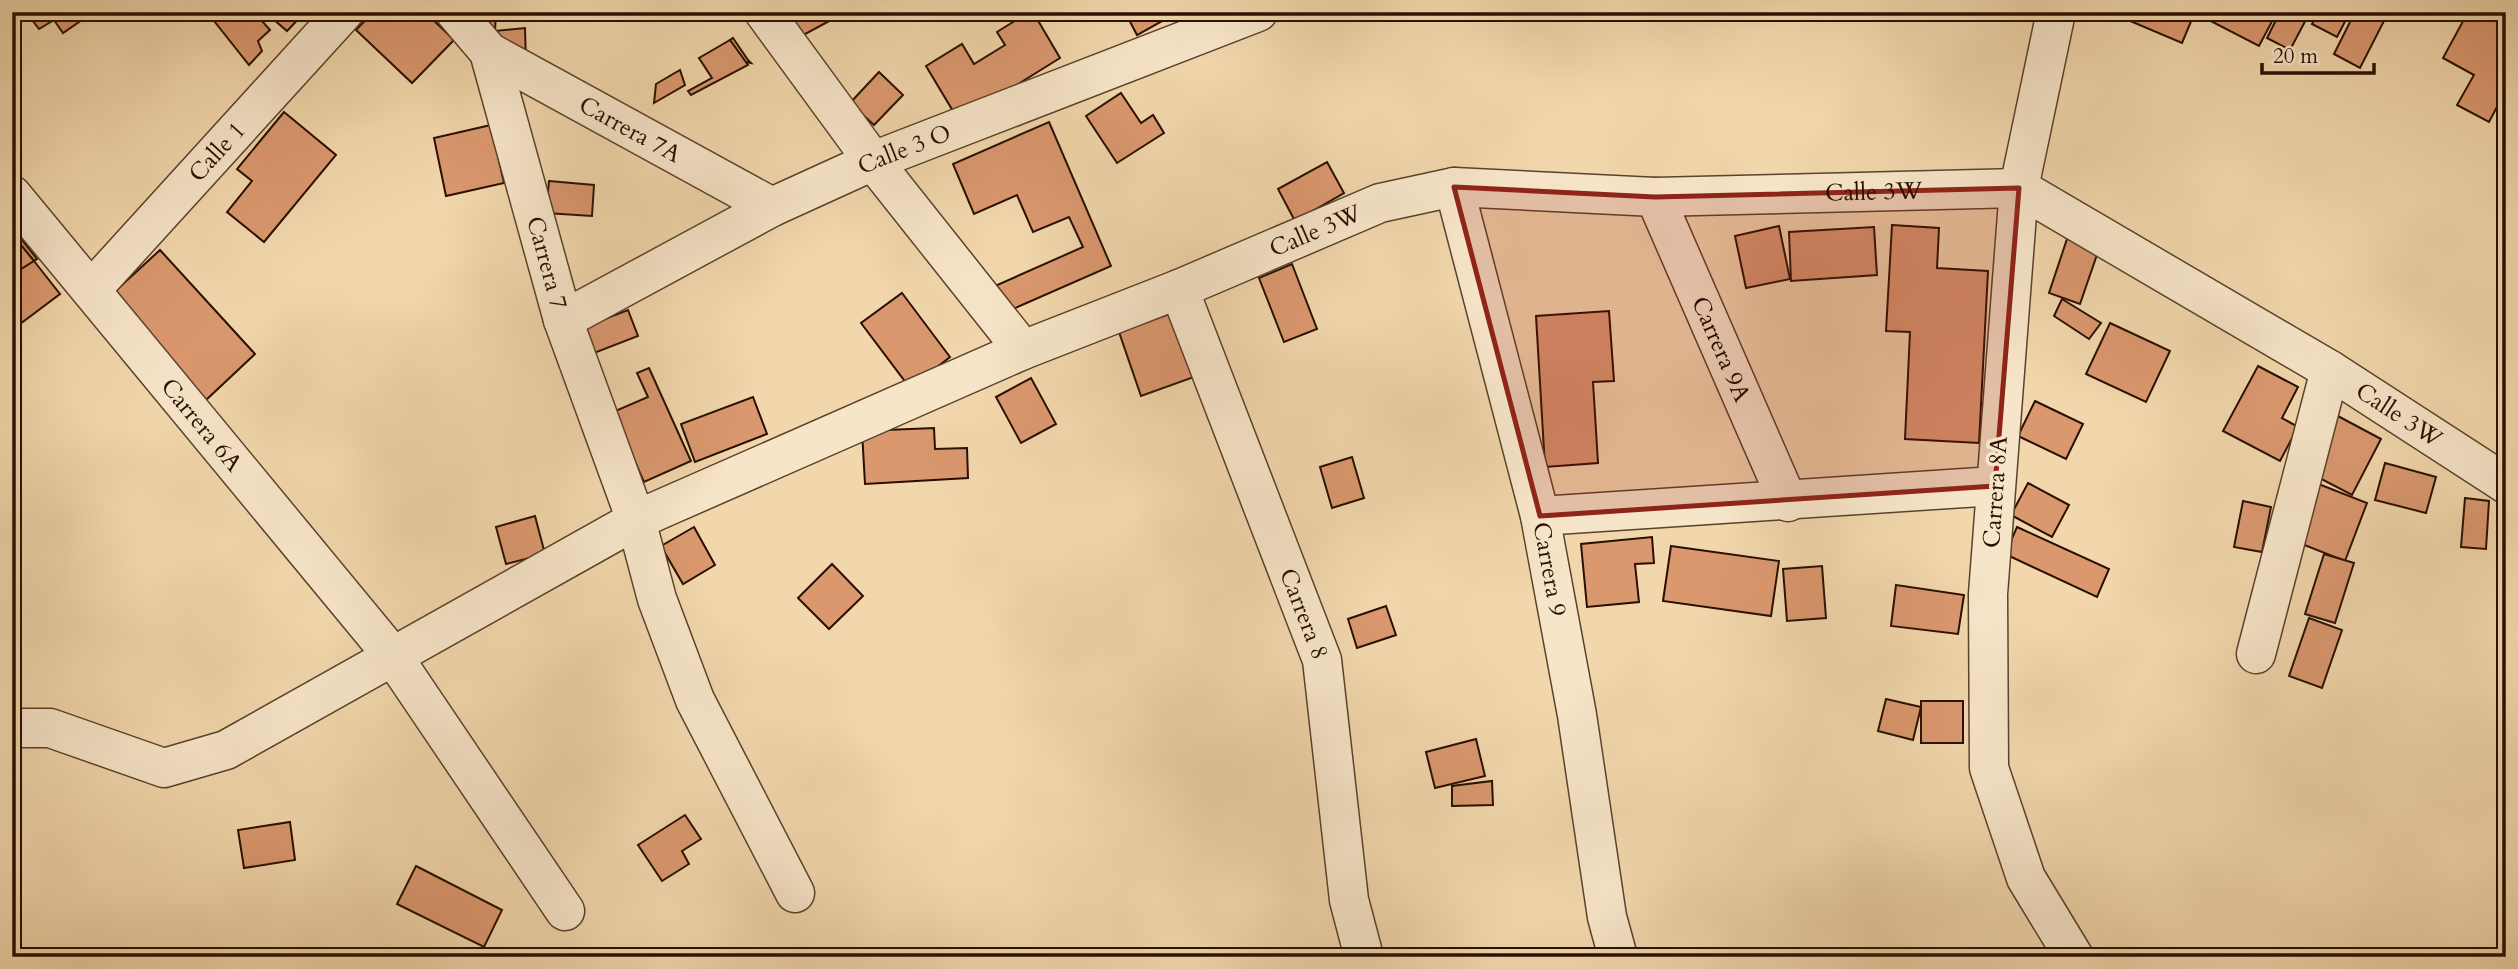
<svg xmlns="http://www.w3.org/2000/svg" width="2518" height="969" viewBox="0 0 2518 969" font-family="Cardo,serif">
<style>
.building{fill:#db986f;stroke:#280f02;stroke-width:2}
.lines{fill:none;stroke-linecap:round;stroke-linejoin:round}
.minor-casing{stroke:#5a412c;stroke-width:41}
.minor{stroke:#f7e5c9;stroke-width:38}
.marked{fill:#8f2418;fill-opacity:0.2;stroke:#8f2418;stroke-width:5;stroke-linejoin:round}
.labels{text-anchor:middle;stroke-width:7;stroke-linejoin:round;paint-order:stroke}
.street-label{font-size:24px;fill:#280f02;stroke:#f7e5c9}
</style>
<rect width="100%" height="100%" fill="#f2d7ac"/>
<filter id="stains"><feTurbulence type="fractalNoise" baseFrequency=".00286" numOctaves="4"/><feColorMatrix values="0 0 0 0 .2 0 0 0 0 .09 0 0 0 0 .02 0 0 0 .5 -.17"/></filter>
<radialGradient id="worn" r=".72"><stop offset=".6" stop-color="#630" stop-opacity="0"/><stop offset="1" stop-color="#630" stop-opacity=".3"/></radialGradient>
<!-- building -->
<g class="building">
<polygon points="34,12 86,12 89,15 63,33 54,20 39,29 29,16"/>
<polygon points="207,12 254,12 270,30 258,41 262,51 249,65"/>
<polygon points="265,12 305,12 287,31"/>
<polygon points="373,12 425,12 454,40 412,83 356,30"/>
<polygon points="475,12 496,12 495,31 525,28 526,62"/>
<polygon points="513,12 535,12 535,15 513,14"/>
<polygon points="662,12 679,12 680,14 663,18"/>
<polygon points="802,12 846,12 796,39 786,25"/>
<polygon points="1029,12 1033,12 1060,58 959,121 926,66 962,44 974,64 1005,45 997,32"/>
<polygon points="1125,12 1157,12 1162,21 1137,35"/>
<polygon points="2109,12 2195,12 2182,43"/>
<polygon points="2203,12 2277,12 2259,46 2201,16"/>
<polygon points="2280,12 2310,12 2290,50 2267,38"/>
<polygon points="2318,12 2350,12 2337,37 2312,24"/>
<polygon points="2355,12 2376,12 2386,17 2360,68 2334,54"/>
<polygon points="2468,12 2485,12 2506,24 2506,90 2489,122 2457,105 2474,75 2443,58"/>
<polygon points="733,38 748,60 751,63 745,62 730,40"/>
<polygon points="730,40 748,65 691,95 688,91 712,78 699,58"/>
<polygon points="680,70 685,85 654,103 656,84"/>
<polygon points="879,72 903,95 874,125 850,103"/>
<polygon points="1121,93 1141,123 1153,115 1164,133 1117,163 1086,116"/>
<polygon points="284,112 336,155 264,242 227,212 252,181 237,169"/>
<polygon points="1049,122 1111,266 1006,312 995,286 1083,247 1069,217 1033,232 1017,195 974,214 953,164"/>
<polygon points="491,125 504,183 446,196 434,138"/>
<polygon points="1327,162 1344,193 1295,221 1278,189"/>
<polygon points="549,181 594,185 592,216 546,213"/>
<polygon points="1892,225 1939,228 1937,268 1988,271 1979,443 1905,439 1910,332 1886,331"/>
<polygon points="1779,226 1790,279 1746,288 1735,236"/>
<polygon points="1874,227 1877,275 1791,281 1789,232"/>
<polygon points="12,228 14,230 37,259 34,261 12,234"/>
<polygon points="12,234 34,261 12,275"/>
<polygon points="2068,236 2100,246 2080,304 2049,293"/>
<polygon points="160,250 255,354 206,400 111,295"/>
<polygon points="34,261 60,294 12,330 12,275"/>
<polygon points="1292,264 1317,329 1284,342 1259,278"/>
<polygon points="902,293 950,357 910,388 861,323"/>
<polygon points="2062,299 2101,323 2089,339 2054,316"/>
<polygon points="628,310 638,336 589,355 579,329"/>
<polygon points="1609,311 1614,381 1593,382 1598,463 1545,467 1536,316"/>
<polygon points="1172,313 1194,377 1141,396 1119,332"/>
<polygon points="2110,323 2170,351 2146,402 2086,374"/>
<polygon points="2258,366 2298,387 2282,418 2298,427 2280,461 2223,431"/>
<polygon points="649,368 691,461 644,482 613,412 648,397 637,373"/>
<polygon points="1031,378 1056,424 1021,443 996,397"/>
<polygon points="753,397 767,434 695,462 681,424"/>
<polygon points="2035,401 2083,424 2066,459 2018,436"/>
<polygon points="2336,415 2381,439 2352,495 2306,471"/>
<polygon points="934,428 935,449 967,448 968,478 865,484 862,431"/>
<polygon points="1352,457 1364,498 1332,508 1320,467"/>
<polygon points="2385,463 2436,477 2426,513 2375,500"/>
<polygon points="2028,483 2069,505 2052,537 2011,515"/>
<polygon points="2316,483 2367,503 2345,561 2294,541"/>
<polygon points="2465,498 2489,501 2486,549 2461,547"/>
<polygon points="2243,501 2271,507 2262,552 2234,547"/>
<polygon points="535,516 545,554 506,564 496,527"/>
<polygon points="694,527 715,565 683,584 661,546"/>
<polygon points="2017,527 2109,569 2097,597 2005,554"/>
<polygon points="1652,537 1654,563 1635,564 1639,602 1587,607 1581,544"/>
<polygon points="1671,546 1779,561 1771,616 1663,601"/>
<polygon points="2324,554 2354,563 2335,623 2305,614"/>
<polygon points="832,564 863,596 829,629 798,598"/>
<polygon points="1822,566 1826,618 1787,621 1783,569"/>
<polygon points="1896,585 1964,595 1958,634 1891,626"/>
<polygon points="1386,606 1396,635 1357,648 1348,619"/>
<polygon points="2309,618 2342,630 2322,688 2289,676"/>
<polygon points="1886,699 1921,707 1913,740 1878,731"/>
<rect x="1921" y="701" width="42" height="42"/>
<polygon points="1476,739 1485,776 1435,788 1426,752"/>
<polygon points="1492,781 1493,805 1452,806 1452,786"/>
<polygon points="685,815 701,839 682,851 689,864 662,881 638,845"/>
<polygon points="290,822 295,860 244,868 238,830"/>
<polygon points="416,866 502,910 484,947 397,904"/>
<polygon points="1989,949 2007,957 1986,957"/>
</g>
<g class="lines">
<!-- minor casing -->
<g class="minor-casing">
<g id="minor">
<path id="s1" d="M455,12L489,52L563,320L636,520L657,599L695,700L795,893"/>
<polyline points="764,12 873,161 1023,350"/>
<polyline points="2056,12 2019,188 1988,594 1989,768 2026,878 2074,957"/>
<path id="s2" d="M489,52L772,207"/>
<path id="s3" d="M1454,187L1540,516L1577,715L1607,917L1618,957"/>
<path id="s4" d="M12,195L392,655L565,911"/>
<path id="s5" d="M1655,197L1788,502"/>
<path id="s6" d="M1179,289L1322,660L1349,900L1364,957"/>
<path id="s7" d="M91,290L344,12"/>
<path id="s8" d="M563,320L772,207L873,161L1258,12"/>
<polyline points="1540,516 1995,486"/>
<polyline points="2256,654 2330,370"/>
<path id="s9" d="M12,728H50L164,768L226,750L636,520L1023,350L1179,289L1380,203L1454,187L1655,197L2019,188L2330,370L2506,484"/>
</g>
</g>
<!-- minor -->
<use href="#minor" class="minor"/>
</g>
<!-- marked area -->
<path class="marked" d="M1454,187L1655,197L2019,188L1995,486L1540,516Z"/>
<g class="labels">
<!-- street labels -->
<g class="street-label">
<text dy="8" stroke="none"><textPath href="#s2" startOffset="161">Carrera 7A</textPath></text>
<text dy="8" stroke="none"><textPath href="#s8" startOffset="382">Calle 3 O</textPath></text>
<text dy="8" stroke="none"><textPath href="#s7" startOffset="187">Calle 1</textPath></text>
<text dy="8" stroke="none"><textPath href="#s9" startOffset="1998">Calle 3W</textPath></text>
<text dy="8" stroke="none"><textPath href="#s9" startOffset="1432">Calle 3W</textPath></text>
<text dy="8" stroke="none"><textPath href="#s1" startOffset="271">Carrera 7</textPath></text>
<text dy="8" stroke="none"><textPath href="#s5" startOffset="166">Carrera 9A</textPath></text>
<text dy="8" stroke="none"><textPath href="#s9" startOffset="2586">Calle 3W</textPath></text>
<text dy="8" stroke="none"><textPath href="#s4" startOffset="298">Carrera 6A</textPath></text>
<text transform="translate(1995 492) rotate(-86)" y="8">Carrera 8A</text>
<text dy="8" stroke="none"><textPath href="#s3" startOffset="394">Carrera 9</textPath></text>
<text dy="8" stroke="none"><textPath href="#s6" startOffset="348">Carrera 8</textPath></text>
</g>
</g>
<!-- margin -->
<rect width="2518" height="969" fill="none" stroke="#f2d7ac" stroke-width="42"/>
<rect x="14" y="14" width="2490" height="941" fill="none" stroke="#280f02" stroke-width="3.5"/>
<rect x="21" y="21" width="2476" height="927" fill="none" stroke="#280f02" stroke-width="2"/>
<!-- scale -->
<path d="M2262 63v10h112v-10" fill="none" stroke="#280f02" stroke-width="3.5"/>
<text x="2273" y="63" font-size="21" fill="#280f02" stroke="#f7e5c9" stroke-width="5" paint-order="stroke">20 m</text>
<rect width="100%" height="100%" filter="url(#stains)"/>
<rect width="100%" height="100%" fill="url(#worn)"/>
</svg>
